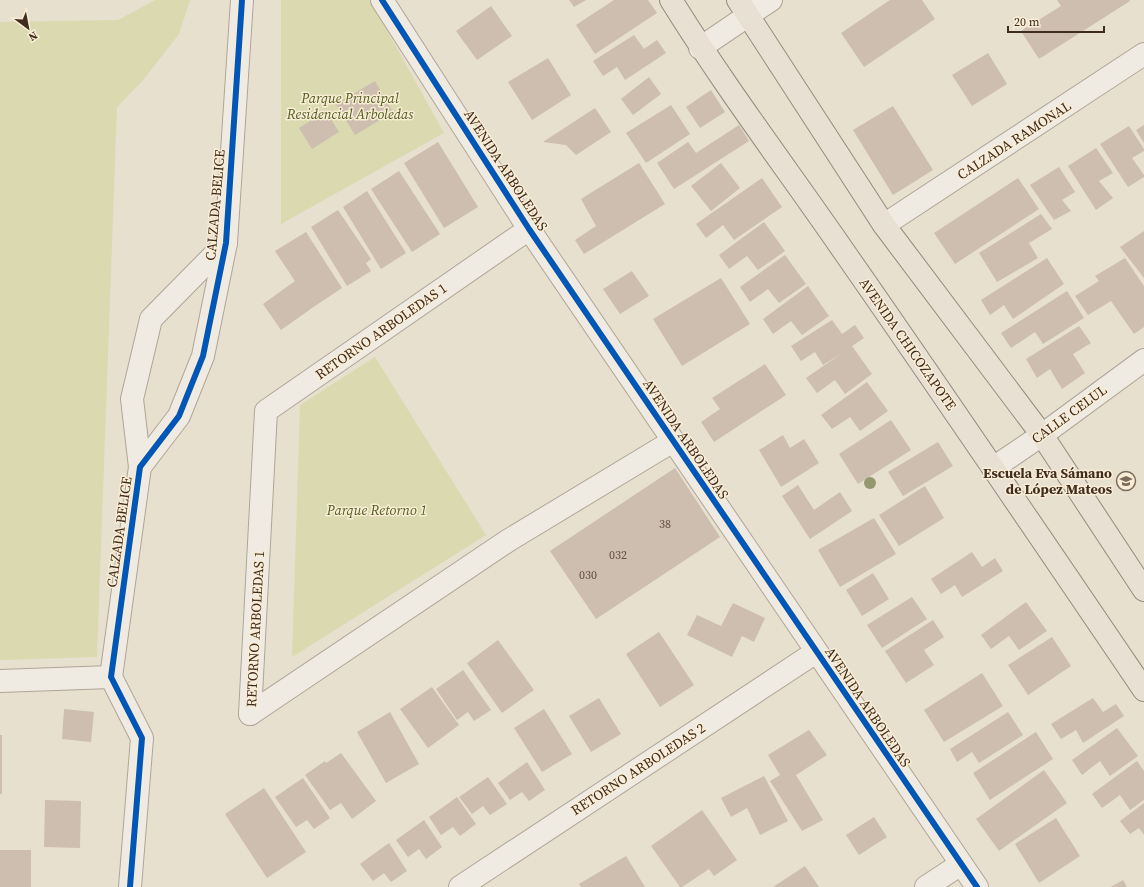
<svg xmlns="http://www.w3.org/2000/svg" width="1144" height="887" viewBox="0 0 1144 887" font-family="'Source Serif 4',serif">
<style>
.green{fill:#dad9af}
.building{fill:#cdbeaf}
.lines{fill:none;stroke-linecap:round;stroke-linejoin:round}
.minor-casing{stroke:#aea598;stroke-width:24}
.major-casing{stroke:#938a7e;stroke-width:24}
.minor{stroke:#f0ebe2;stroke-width:22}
.major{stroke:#e8e0d2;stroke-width:22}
.cycleway-casing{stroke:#faedd5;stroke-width:8}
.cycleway{stroke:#0057b8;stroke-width:6}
.tree{fill:#95986f}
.labels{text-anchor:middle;stroke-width:3;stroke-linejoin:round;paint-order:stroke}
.number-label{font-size:12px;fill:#625042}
.park-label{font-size:14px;font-style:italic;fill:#515e21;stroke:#faedd5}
.street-label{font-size:14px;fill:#3f2c1d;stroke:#faedd5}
.poi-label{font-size:14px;font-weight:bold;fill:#3f2c1d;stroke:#faedd5;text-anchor:end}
</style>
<rect width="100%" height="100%" fill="#e8e0ce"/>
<!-- green -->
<g class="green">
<polygon points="155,0 190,0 179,34 144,79 117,107 97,657 0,660 0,22 118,20"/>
<polygon points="281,0 370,0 444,133 281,224"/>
<polygon points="375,357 486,535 292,657 300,405"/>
</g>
<!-- building -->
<g class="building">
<polygon points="569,0 586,0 574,7"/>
<polygon points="614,0 648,0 657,13 595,54 576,25"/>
<polygon points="890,0 922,0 935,19 864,67 841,33"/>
<polygon points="1057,0 1130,0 1130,1 1039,59 1021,31 1061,6"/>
<polygon points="491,6 512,36 477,60 456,31"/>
<polygon points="634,35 644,49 657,40 666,53 625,80 617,67 603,76 593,61"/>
<polygon points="988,53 1007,84 972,106 952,75"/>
<polygon points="548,58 571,95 532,120 508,82"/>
<polygon points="649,77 661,94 633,115 621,99"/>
<polygon points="375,81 393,112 355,135 336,104"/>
<polygon points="711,90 725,112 700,128 686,107"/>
<polygon points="671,105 690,134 646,163 626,133"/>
<polygon points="893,106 933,170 893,195 853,130"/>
<polygon points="595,108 611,132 576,155 566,145 543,142"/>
<polygon points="326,111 339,132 312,149 299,128"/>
<polygon points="739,125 749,141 674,189 657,163 688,142 696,153"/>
<polygon points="1144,125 1144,143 1136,130"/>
<polygon points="1129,126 1144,149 1144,151 1132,158 1144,175 1144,177 1128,187 1100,144"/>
<polygon points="438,142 478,207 444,228 404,163"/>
<polygon points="1096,148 1113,173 1099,181 1113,198 1096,210 1068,166"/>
<polygon points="639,163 665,204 584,254 575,240 596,226 581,199"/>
<polygon points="721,163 740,188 711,211 691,186"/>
<polygon points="1059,167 1075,192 1062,200 1071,211 1054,220 1030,185"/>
<polygon points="399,171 440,234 412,252 371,189"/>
<polygon points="762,178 782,207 734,240 723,225 706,238 696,224"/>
<polygon points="1018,178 1039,209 955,264 934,233"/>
<polygon points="367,191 406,253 381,269 343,207"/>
<polygon points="338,210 371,259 366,263 371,271 347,286 311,227"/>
<polygon points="1041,214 1052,229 1029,243 1038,258 997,282 979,253"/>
<polygon points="764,222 785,251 758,270 747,256 729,269 719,255"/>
<polygon points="1144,231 1144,278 1120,247"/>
<polygon points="306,232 342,288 312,308 281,330 263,304 295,281 275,251"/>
<polygon points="785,255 806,284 779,303 768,289 750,302 740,287"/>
<polygon points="1047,258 1064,284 1013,319 1004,305 990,315 981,300"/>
<polygon points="1125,258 1144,286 1144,327 1134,334 1111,301 1088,315 1075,296 1099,281 1095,276"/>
<polygon points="632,271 649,296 620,314 603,289"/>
<polygon points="721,278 750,324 682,366 653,319"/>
<polygon points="808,286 829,316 802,335 791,321 773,334 763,319"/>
<polygon points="1067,291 1084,318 1043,344 1035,332 1011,348 1001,333"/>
<polygon points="832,320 842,334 855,325 864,338 852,346 872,374 845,394 835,380 817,393 806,378 842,353 823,365 815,352 801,361 791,346"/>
<polygon points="1079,326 1091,343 1073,354 1085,373 1062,389 1050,369 1037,378 1026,359"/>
<polygon points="765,364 786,395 714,442 701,422 720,409 712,398"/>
<polygon points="867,382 888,411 860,431 850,417 832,429 821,415"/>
<polygon points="891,420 911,450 858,484 839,454"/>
<polygon points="783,435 790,448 804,439 819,463 781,487 759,450"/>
<polygon points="938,442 953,466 903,496 888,472"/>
<polygon points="675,468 720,537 596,619 550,551"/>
<polygon points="798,485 814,510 840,492 852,511 810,539 782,496"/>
<polygon points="925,486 944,518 899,546 879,515"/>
<polygon points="874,518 896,554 840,587 818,550"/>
<polygon points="972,552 982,567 995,558 1003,571 962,597 955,585 941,594 931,579"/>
<polygon points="873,573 889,599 862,616 846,590"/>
<polygon points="912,597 927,619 882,648 867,625"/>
<polygon points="1026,602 1047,631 1019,650 1009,636 991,649 981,635"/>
<polygon points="733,603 765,618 754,642 742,636 732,657 687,635 697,615 721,626"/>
<polygon points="933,620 944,637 924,650 934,665 906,683 885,651"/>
<polygon points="659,632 694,685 660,707 626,654"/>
<polygon points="1052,637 1071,666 1028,695 1008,665"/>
<polygon points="498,640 534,690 502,713 467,663"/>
<polygon points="463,670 491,710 474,721 468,712 457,720 436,689"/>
<polygon points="982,673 1003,706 944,742 924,710"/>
<polygon points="432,687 459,725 428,748 400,709"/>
<polygon points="599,698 621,734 591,752 569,716"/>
<polygon points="1093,698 1103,712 1116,704 1124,716 1083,743 1076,730 1061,739 1051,724"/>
<polygon points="64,709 94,712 91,742 62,739"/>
<polygon points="544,709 572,754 542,772 514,728"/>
<polygon points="390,712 419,764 386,783 357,732"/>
<polygon points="1008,712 1023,735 979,763 972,752 957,762 950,749"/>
<polygon points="1117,728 1138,756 1110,776 1100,761 1082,775 1072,760"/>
<polygon points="809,730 827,755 796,775 823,820 802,831 770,781 780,775 768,755"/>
<polygon points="1036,732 1053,759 990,800 973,773"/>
<rect x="0" y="735" width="2" height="59"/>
<polygon points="341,753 376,801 352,819 341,803 330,810 305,775 325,761 326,763"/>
<polygon points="1137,761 1144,771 1144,800 1130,810 1120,795 1102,808 1092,794"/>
<polygon points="527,762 545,790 529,801 522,792 510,800 498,783"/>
<polygon points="1044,770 1067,803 999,851 976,819"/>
<polygon points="764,776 788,821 760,835 747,808 731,817 721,798"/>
<polygon points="488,777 507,804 490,815 483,806 472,814 459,797"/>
<polygon points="303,778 330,818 314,829 307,820 296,827 275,797"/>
<polygon points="264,788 306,852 267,878 225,814"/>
<polygon points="457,797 476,824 460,836 453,827 441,835 429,817"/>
<polygon points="45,800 81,801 80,848 44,847"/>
<polygon points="1144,803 1144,835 1139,828 1130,834 1120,821"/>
<polygon points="702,810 737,860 714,876 709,869 682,887 680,887 651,846"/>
<polygon points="874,817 887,837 859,855 846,835"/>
<polygon points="1056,818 1080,856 1039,883 1015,844"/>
<polygon points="424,820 442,847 426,859 419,849 408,857 396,840"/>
<polygon points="389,843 407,871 391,882 384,873 373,881 360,864"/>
<rect x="0" y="850" width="31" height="37"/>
<polygon points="626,856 645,887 581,887 579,884"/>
<polygon points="805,866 819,887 773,887"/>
<polygon points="1123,880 1127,887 1111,887"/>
</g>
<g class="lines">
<!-- minor casing -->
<g class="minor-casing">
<g id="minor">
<polyline points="382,0 529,229 977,887"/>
<polyline points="700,48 771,0"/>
<polyline points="884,225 1144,54"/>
<polyline points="140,467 132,399 151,319 226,243"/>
<polyline points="993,468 1042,435 1144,360"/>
<polyline points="0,681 111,677"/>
<polyline points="250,714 266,411 529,229"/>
<polyline points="250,714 509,540 673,441"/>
<polyline points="130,887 142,738 111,677 140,467 179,416 203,356 226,243 242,0"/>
<polyline points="460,887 816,652"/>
<polyline points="926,887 961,864"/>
</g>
</g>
<!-- major casing -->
<g class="major-casing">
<g id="major">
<path d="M671,0C725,87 787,169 845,253C946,398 1045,544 1144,690"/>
<polyline points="738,0 884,225 1042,435 1144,590"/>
</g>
</g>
<!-- minor -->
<use href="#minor" class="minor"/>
<!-- major -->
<use href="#major" class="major"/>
<!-- cycleway casing -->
<g class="cycleway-casing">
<g id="cycleway">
<polyline points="382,0 529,229 977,887"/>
<polyline points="130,887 142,738 111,677 140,467 179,416 203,356 226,243 242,0"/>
</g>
</g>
<!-- cycleway -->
<use href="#cycleway" class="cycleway"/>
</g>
<!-- trees -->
<circle class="tree" cx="870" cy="483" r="6"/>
<!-- icons -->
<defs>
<g id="school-ring" transform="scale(1)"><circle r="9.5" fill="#faedd5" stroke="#7a6b5b" stroke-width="1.5"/><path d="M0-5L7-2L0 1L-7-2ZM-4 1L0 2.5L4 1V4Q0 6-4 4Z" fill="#7a6b5b"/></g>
</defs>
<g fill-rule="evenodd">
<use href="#school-ring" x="1126" y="481"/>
</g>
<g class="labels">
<!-- number labels -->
<g class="number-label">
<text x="665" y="528">38</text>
<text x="618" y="559">032</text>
<text x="588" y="579">030</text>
</g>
<!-- park labels -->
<g class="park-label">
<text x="350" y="103">Parque Principal<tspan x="350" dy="16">Residencial Arboledas</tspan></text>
<text x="377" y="515">Parque Retorno 1</text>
</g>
<!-- street labels -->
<g class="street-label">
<text transform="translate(1014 140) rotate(-33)" y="5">CALZADA RAMONAL</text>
<text transform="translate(506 170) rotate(57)" y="5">AVENIDA ARBOLEDAS</text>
<text transform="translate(215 205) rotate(-85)" y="5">CALZADA BELICE</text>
<text transform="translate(381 331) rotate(-35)" y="5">RETORNO ARBOLEDAS 1</text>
<text transform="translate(908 344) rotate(55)" y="5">AVENIDA CHICOZAPOTE</text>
<text transform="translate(1069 414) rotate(-36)" y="5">CALLE CELUL</text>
<text transform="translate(686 439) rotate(56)" y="5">AVENIDA ARBOLEDAS</text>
<text transform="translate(119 532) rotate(-82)" y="5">CALZADA BELICE</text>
<text transform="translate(255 629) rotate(-87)" y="5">RETORNO ARBOLEDAS 1</text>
<text transform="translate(868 707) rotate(56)" y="5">AVENIDA ARBOLEDAS</text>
<text transform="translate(638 769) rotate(-33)" y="5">RETORNO ARBOLEDAS 2</text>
</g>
<!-- poi labels -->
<g class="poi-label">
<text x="1112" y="478">Escuela Eva Sámano<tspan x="1112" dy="16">de López Mateos</tspan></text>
</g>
</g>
<!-- north arrow -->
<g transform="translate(28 28) rotate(148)" stroke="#faedd5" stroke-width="3" paint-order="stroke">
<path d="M0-3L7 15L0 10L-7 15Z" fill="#3f2c1d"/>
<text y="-6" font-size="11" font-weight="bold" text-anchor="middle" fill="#3f2c1d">N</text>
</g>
<!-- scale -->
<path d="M1008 26v6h96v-6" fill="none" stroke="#3f2c1d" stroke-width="2"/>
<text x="1014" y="26" font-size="12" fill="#3f2c1d" stroke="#faedd5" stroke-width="3" paint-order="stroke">20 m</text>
</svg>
